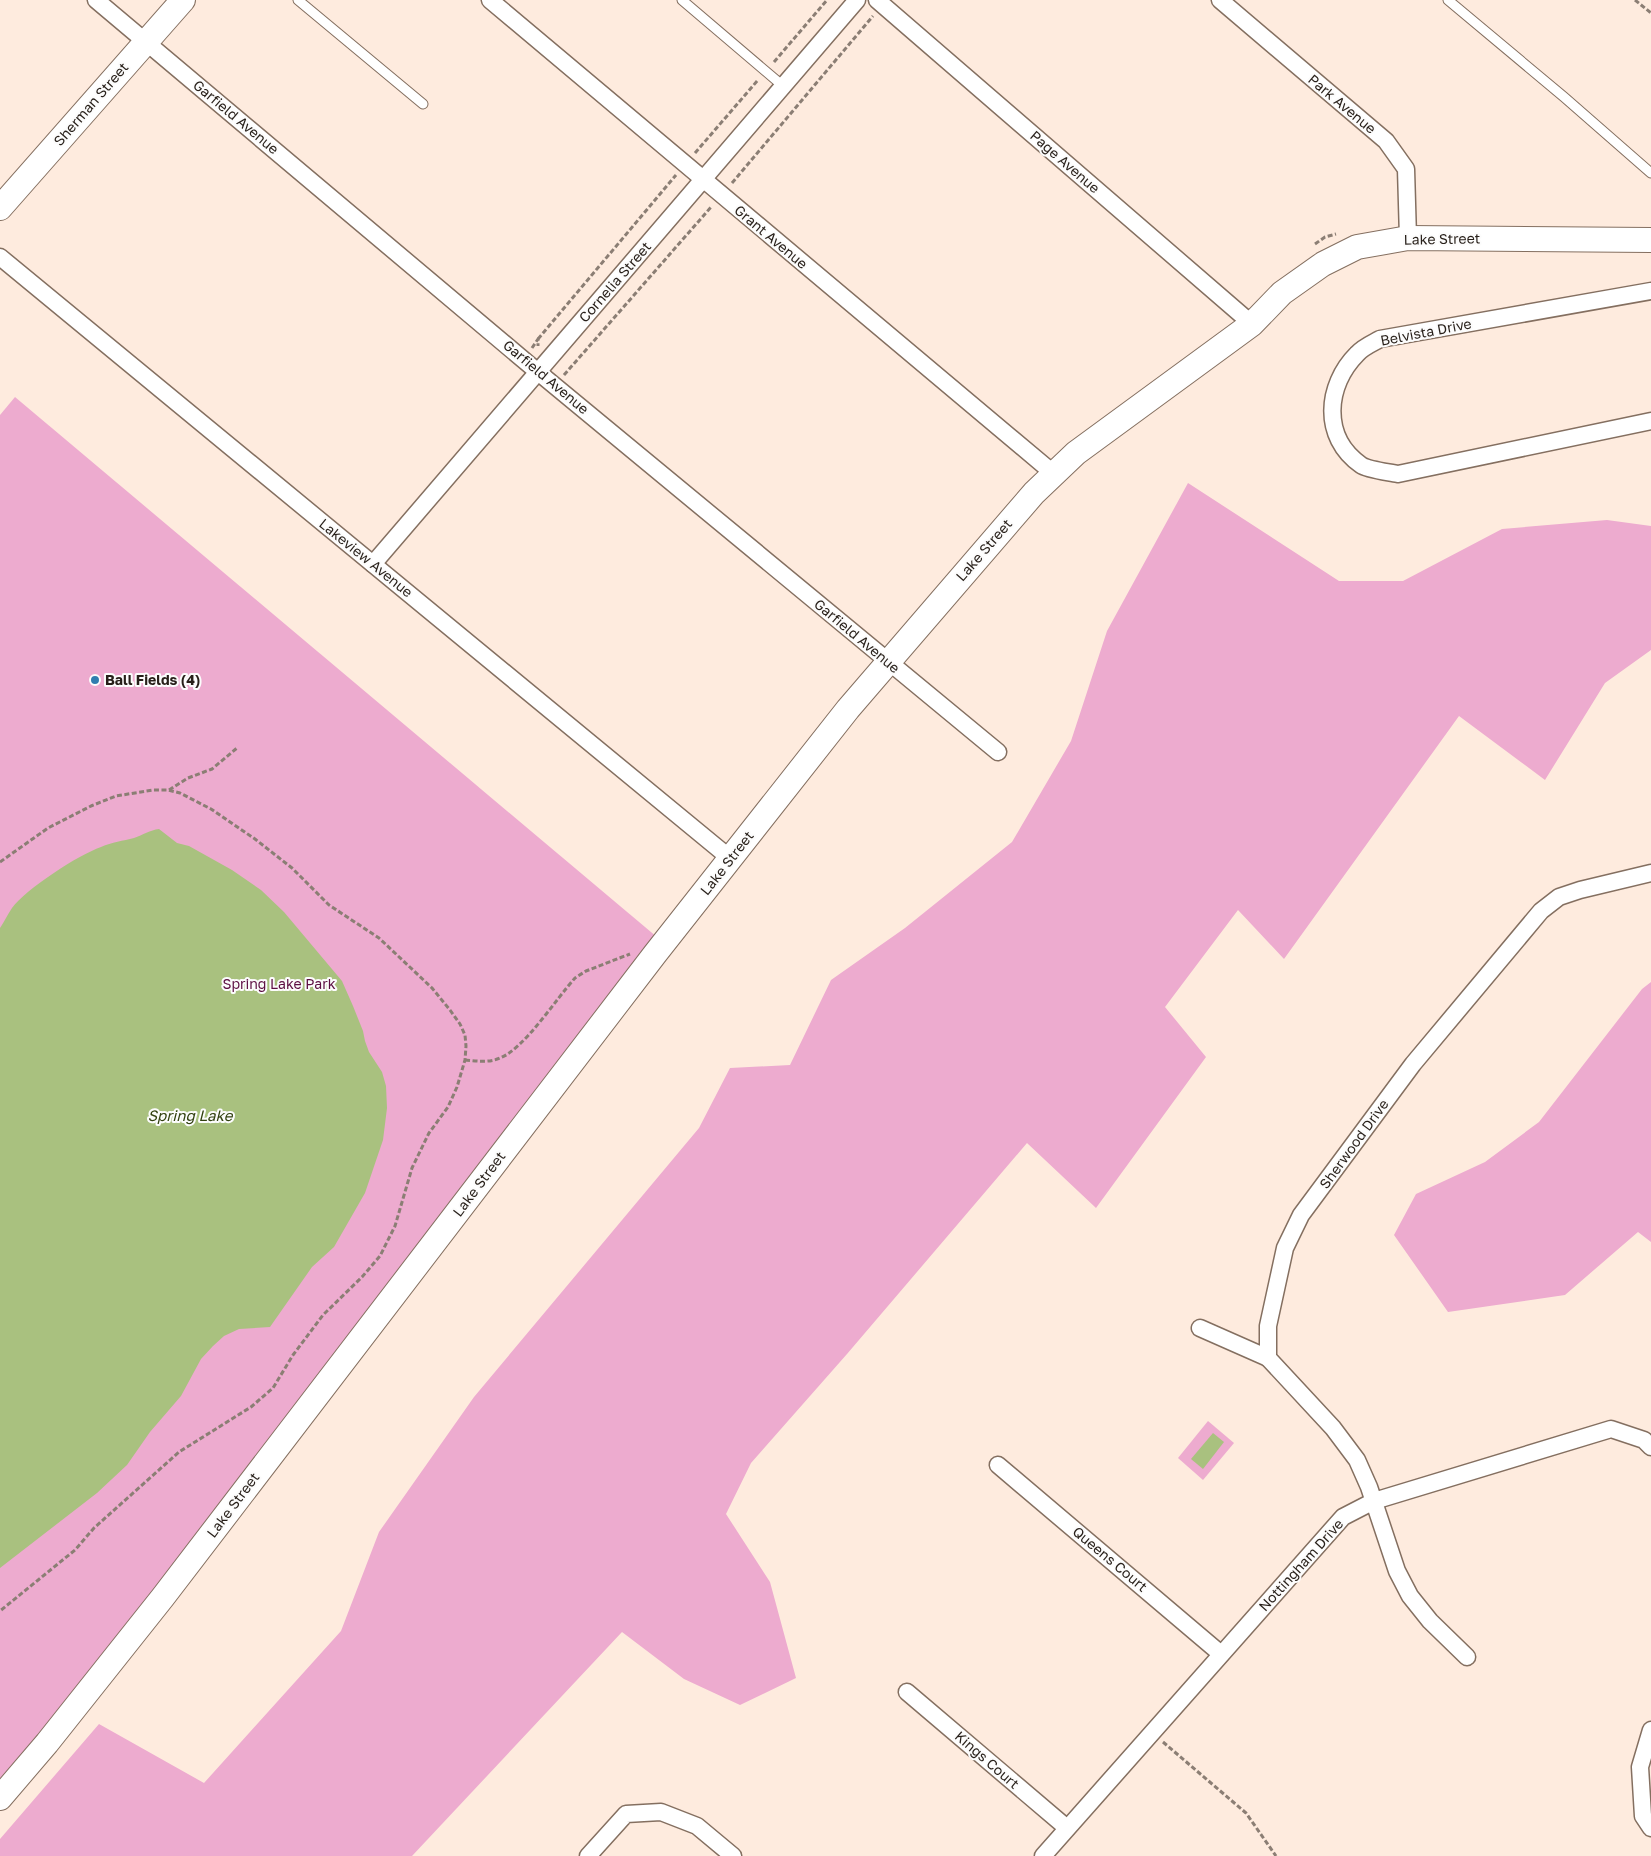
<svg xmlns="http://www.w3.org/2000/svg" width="1651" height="1856" viewBox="0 0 1651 1856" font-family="'Golos Text',sans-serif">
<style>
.green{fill:#edabcf}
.water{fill:#a9c17f}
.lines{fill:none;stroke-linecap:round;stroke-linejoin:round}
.lane-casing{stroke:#846f60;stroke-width:11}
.street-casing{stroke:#846f60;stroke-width:19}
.secondary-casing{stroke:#846f60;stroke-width:26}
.path{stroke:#8b7e74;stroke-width:3;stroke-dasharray:5 2.5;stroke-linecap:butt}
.lane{stroke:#fff;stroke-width:9}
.street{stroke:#fff;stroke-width:16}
.secondary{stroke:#fff;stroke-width:24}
.poi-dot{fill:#2f7daf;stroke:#fcfcfc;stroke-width:2}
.labels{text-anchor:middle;stroke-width:4;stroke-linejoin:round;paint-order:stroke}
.street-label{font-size:14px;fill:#271f19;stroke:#fcfcfc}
.poi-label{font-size:14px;font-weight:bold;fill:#271f19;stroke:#fcfcfc;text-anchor:start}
.park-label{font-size:14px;fill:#5c0e42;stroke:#fcfcfc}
.water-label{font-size:15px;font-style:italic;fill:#31400f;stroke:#fcfcfc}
</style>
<rect width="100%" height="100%" fill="#feebde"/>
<!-- green -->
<g class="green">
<polygon points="15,397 664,943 0,1798 0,415"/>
<polygon points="1188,483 1339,581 1403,581 1502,529 1607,520 1651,526 1651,650 1605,683 1545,780 1459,716 1284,959 1238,910 1165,1007 1206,1057 1096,1208 1027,1143 847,1354 751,1463 726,1514 770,1582 796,1678 740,1705 684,1679 622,1632 412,1856 0,1856 0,1839 99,1724 204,1783 341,1631 379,1532 474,1397 699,1128 730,1068 790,1065 831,980 905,928 1012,842 1071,741 1107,631"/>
<polygon points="1651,982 1651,1242 1638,1232 1565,1295 1448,1312 1394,1235 1416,1194 1485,1162 1539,1122 1642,989"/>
<polygon points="1208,1421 1234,1443 1203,1480 1178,1458"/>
</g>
<!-- water -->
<g class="water">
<path d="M159,829L177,843L189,846L232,870L261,890L284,912L342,981L353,1006L363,1031L365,1041L369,1052L382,1072L386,1086L387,1108L383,1140L365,1193L334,1247L312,1267L270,1327L239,1329L224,1336L213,1346L201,1359L181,1396L150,1432L127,1465L97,1493L0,1568V928C4,922 8,914 12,908C26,889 78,855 101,847C112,842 123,841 134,838C143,835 150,830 159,829Z"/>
<polygon points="1213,1433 1224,1442 1203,1469 1191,1459"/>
</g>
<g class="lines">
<!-- lane casing -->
<g class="lane-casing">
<g id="lane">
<polyline points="298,0 423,104"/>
<polyline points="682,0 783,86"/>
<polyline points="1448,0 1564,97 1651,173"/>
</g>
</g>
<!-- street casing -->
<g class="street-casing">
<g id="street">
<polyline points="96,0 538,372 998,752"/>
<polyline points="490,0 1053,473"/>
<polyline points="877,0 1252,324"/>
<polyline points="1220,0 1386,141 1406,169 1408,238"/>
<polyline points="0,257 731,859"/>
<path d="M1651,291L1380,339C1373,343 1363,347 1357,354C1326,385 1321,437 1361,465C1368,470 1389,472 1398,474L1651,421"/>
<polyline points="373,564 857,0"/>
<polyline points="1200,1328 1268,1358"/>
<polyline points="998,1465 1221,1654"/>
<polyline points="1467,1657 1430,1621 1410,1596 1397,1571 1369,1487 1357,1460 1333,1428 1268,1358 1268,1326 1285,1248 1301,1215 1413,1064 1541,911 1559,897 1580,890 1651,873"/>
<polyline points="907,1692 1067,1828"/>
<polyline points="1651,1730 1640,1767 1643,1816 1651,1828"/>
<polyline points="588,1856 626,1814 661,1812 697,1826 733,1856"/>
<polyline points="1043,1856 1343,1517 1374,1501 1611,1429 1644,1440 1651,1447"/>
</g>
</g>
<!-- secondary casing -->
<g class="secondary-casing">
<g id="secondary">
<polyline points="0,208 183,0"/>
<polyline points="0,1798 47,1743 163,1597 655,954 848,709 1034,493 1076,453 1252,324 1282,293 1323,264 1357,247 1408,238 1651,240"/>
</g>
</g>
<!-- path -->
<g class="path">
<polyline points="1635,0 1651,13"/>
<polyline points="774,62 827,0"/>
<polyline points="695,153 758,80"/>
<polyline points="732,183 873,16"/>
<polyline points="1315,244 1325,237 1336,234"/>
<polyline points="538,339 676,175"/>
<polyline points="532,348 538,339 538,346"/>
<polyline points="564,375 712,206"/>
<polyline points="169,790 188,778 212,769 237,748"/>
<polyline points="0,862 48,828 91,806 116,796 153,790 168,790 180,793 211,809 255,839 292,868 329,905 379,938 432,988 450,1010 460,1024 465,1035 466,1046 465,1060 457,1087 448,1107 429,1133 412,1168 395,1226 380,1256 362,1277 323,1315 293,1355 273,1388 251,1407 179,1452 94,1528 75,1550 0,1611"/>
<path d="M465,1060C477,1061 489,1063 500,1058C524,1049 556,999 575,978L586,971L630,954"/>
<polyline points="1163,1742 1246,1813 1276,1856"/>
</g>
<!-- lane -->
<use href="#lane" class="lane"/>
<!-- street -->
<use href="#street" class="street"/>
<!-- secondary -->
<use href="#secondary" class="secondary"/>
</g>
<!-- markers -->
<circle class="poi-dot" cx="95" cy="680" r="5"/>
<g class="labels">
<!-- street labels -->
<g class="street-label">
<text transform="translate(91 104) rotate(-49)" y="5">Sherman Street</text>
<text transform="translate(1342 104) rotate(40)" y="5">Park Avenue</text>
<text transform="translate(236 117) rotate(40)" y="5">Garfield Avenue</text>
<text transform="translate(1065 162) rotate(41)" y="5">Page Avenue</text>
<text transform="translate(771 237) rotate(40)" y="5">Grant Avenue</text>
<text transform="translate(1442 239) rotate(-1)" y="5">Lake Street</text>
<text transform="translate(615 282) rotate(-49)" y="5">Cornelia Street</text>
<text transform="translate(1426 332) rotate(-11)" y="5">Belvista Drive</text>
<text transform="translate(546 377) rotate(40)" y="5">Garfield Avenue</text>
<text transform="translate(984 550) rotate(-49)" y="5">Lake Street</text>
<text transform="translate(366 558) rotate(39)" y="5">Lakeview Avenue</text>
<text transform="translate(857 636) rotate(40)" y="5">Garfield Avenue</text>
<text transform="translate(727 863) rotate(-52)" y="5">Lake Street</text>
<text transform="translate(1354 1144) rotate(-54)" y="5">Sherwood Drive</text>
<text transform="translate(479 1184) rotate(-53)" y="5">Lake Street</text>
<text transform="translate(233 1505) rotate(-53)" y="5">Lake Street</text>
<text transform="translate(1110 1559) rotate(40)" y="5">Queens Court</text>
<text transform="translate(1301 1565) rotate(-48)" y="5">Nottingham Drive</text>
<text transform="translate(987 1760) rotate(41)" y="5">Kings Court</text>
</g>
<!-- poi labels -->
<g class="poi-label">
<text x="105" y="685">Ball Fields (4)</text>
</g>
<!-- park labels -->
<g class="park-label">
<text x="279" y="989">Spring Lake Park</text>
</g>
<!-- water labels -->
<g class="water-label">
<text x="190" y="1121">Spring Lake</text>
</g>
</g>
</svg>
